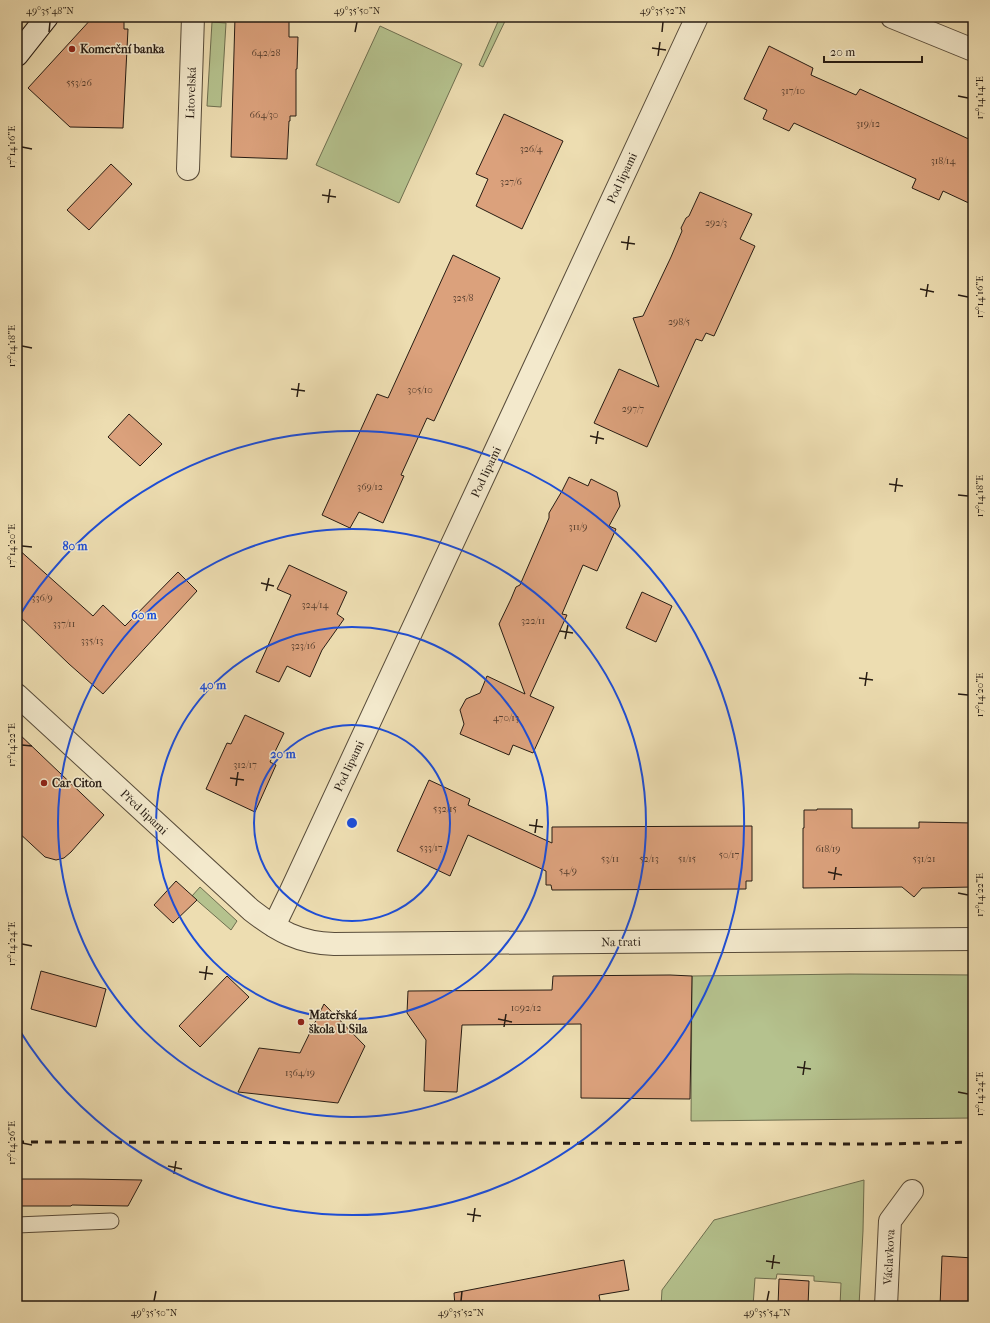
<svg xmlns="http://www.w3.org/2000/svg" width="990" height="1323" viewBox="0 0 990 1323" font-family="'IM FELL French Canon',serif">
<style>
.green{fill:#b5c28e;stroke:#6e6f50}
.building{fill:#dba17c;stroke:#271c13}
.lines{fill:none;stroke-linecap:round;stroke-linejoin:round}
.lane-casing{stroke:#584c3a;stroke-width:17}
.street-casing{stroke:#584c3a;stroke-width:24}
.secondary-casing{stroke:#271c13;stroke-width:24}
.lane{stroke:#f3e9cc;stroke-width:15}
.street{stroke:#f3e9cc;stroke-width:22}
.secondary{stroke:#f3e9cc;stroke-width:22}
.rail{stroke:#271c13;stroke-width:3;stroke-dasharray:7 7;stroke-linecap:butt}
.ticks{fill:none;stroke:#271c13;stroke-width:1.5}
.ring{fill:none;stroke:#1d4ed8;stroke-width:2}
.poi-dot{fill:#8f2418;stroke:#f3e9cc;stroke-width:1.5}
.labels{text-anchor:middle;stroke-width:3;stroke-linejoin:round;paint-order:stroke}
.number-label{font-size:10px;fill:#543d2d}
.poi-label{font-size:12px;font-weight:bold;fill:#271c13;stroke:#f3e9cc;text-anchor:start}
.street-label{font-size:12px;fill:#271c13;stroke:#f3e9cc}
.centre{fill:#1d4ed8;stroke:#f3e9cc;stroke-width:2}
.ring-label{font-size:12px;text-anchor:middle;font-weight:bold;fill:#1d4ed8;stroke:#f3e9cc;stroke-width:3;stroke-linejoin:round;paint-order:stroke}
.neatline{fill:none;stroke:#271c13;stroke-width:1.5}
.ticks-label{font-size:10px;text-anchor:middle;fill:#271c13}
</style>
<rect width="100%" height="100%" fill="#edddb1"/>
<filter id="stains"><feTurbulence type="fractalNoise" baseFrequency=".005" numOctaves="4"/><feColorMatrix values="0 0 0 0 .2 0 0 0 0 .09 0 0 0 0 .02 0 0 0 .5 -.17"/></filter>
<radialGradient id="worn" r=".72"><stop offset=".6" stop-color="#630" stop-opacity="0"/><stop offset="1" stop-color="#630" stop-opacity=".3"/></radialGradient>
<!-- green -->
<g class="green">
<polygon points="500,17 507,17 483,67 479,65"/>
<polygon points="212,22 226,23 221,107 207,106"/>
<polygon points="380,26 462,64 399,203 316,165"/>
<polygon points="200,887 237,921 231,930 192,896"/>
<polygon points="850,974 973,975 973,1118 691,1121 692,976"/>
<polygon points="864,1180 863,1231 859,1306 840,1306 841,1283 814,1281 814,1276 777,1274 776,1279 755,1278 753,1306 661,1306 662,1290 714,1220"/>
</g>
<!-- building -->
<g class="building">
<polygon points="93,17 124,17 124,29 128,29 123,128 70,127 28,88"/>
<polygon points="235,17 289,17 289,37 298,37 297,69 296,69 296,116 290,116 290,121 289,121 287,159 231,157"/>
<polygon points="769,46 813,68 811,75 856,95 860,89 973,141 973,205 943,191 939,200 912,188 916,179 794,123 789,131 763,119 767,110 744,99"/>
<polygon points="504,114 563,141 522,229 476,206 488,179 476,174"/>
<polygon points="111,164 132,184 89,230 67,210"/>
<polygon points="700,192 752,214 740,239 755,246 714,336 706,333 702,341 696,339 647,447 594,423 619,369 659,387 633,318 643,316 671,257 682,231 681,228 686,218 689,216"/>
<polygon points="453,255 500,278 434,421 427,418 401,475 404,476 383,523 359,512 350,528 322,515 377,394 388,398"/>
<polygon points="129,414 162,444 140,466 108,437"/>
<polygon points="569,477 588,486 591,479 617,492 620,506 609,526 616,529 597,571 583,565 562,614 567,615 530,696 554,707 533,753 513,745 509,755 460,734 464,724 460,710 466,699 480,693 487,676 525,694 499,624 511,599 516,587 520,585 549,518 549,513 562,491"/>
<polygon points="17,548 93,616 103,605 125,626 178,572 197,591 103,694 69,664 17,614"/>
<polygon points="289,565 347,592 337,614 344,619 322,650 310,677 287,666 279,682 256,672 291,595 277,589"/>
<polygon points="642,592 672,606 656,642 626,628"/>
<polygon points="245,715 284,733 270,762 276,765 255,812 206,789 227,743 231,744"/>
<polygon points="17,732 104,815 71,852 64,858 56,860 45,857 17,831"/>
<polygon points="429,780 470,799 468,805 552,843 552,827 752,826 752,881 746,881 746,889 552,890 551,885 546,885 546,871 468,835 450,876 397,851"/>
<polygon points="817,809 852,809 852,828 919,828 919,822 973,823 973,887 922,888 914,897 902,887 803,888 803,828 804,828 804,810 817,810"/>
<polygon points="176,881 197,900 173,923 154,905"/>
<polygon points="41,971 106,989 96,1027 31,1009"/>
<polygon points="670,975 692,976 690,1099 581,1098 581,1024 462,1025 457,1092 424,1091 426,1040 407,1013 408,991 552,990 553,976"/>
<polygon points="227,976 249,997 200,1047 179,1026"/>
<polygon points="324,1004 365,1046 338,1103 238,1092 259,1048 300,1053"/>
<polygon points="17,1179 83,1179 142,1180 128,1206 72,1205 71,1206 17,1206"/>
<polygon points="942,1256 973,1258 973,1306 940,1306"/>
<polygon points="624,1260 629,1290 599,1295 601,1306 455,1306 454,1293"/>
<polygon points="779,1279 809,1281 808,1306 778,1306"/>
</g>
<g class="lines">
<!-- lane casing -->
<g class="lane-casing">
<polyline id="lane" points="17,1225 111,1221"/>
</g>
<!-- street casing -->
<g class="street-casing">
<g id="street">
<polyline points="892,17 973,50"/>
<polyline points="188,169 193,17"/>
<path d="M17,695L251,910C278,931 299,943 334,944L973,939"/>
<polyline points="274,926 290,893 697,17"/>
<polyline points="886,1306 890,1221 912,1191"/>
</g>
</g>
<!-- secondary casing -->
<g class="secondary-casing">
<polyline id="secondary" points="17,55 47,17"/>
</g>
<!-- lane -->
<use href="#lane" class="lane"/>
<!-- street -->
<use href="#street" class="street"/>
<!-- secondary -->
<use href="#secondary" class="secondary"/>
<!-- rail -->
<polyline class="rail" points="17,1142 884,1144 973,1142"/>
</g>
<!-- ticks -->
<path class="ticks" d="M49,32L50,22M355,32L357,22M662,32L663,22M652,48L666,50M658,56L660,42M958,96L968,98M22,147L32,149M322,195L336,197M328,203L330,189M621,242L635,244M627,250L629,236M920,289L934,292M958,295L968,297M926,297L928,284M22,346L32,348M291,389L305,391M297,397L299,383M590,436L604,439M596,444L598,431M889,484L903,486M895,492L897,478M958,495L968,496M22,546L32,547M261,583L274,586M266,591L269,578M560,631L573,633M565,639L568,625M859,678L873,680M865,686L867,672M958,694L968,695M22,745L32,746M230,778L244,780M236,786L238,772M529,825L543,827M535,833L537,819M828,872L842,875M834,880L836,867M958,893L968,895M22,944L32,946M199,972L213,974M205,980L207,966M498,1019L512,1022M504,1027L506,1014M797,1067L811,1069M803,1075L805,1061M958,1092L968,1094M22,1143L32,1145M168,1166L182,1169M174,1174L176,1161M467,1214L481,1216M473,1222L475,1208M766,1261L780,1263M772,1269L774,1255M154,1301L156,1291M461,1301L462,1291M767,1301L769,1291"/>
<!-- distance rings -->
<g class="ring">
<circle cx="352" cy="823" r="98"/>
<circle cx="352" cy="823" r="196"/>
<circle cx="352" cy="823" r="294"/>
<path d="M18 618A392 392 0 1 1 18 1028"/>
</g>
<!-- markers -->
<g class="poi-dot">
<circle cx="72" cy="49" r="4"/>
<circle cx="44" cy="783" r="4"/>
<circle cx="301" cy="1022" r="4"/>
</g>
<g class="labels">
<!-- number labels -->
<g class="number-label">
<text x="266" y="56">642/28</text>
<text x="79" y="86">553/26</text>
<text x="793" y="94">317/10</text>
<text x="264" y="118">664/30</text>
<text x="868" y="127">319/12</text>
<text x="531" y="152">326/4</text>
<text x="943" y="164">318/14</text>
<text x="511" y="185">327/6</text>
<text x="716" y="226">292/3</text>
<text x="463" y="301">325/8</text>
<text x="679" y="325">298/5</text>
<text x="420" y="393">305/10</text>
<text x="633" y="412">297/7</text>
<text x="370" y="490">369/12</text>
<text x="578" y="530">311/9</text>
<text x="42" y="601">336/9</text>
<text x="315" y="608">324/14</text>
<text x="533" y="624">322/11</text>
<text x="64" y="627">337/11</text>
<text x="92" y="644">335/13</text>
<text x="303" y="649">323/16</text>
<text x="506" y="721">470/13</text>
<text x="245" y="768">312/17</text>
<text x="445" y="812">532/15</text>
<text x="431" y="851">533/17</text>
<text x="828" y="852">618/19</text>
<text x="729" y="858">50/17</text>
<text x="610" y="862">53/11</text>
<text x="649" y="862">52/13</text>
<text x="687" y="862">51/15</text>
<text x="924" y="862">531/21</text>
<text x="568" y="874">54/9</text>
<text x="526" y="1011">1092/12</text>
<text x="300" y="1076">1364/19</text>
</g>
<!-- poi labels -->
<g class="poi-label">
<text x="80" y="53">Komerční banka</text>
<text x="52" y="787">Car Citon</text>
<text x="309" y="1019">Mateřská<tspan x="309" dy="14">škola U Sila</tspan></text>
</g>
<!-- street labels -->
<g class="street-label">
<text transform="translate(191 93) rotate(-88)" y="4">Litovelská</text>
<text transform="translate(622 178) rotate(-65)" y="4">Pod lipami</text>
<text transform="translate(486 472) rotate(-65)" y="4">Pod lipami</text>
<text transform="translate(349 766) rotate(-65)" y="4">Pod lipami</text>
<text transform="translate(144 812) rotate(43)" y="4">Před lipami</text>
<text transform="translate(621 942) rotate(-1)" y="4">Na trati</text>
<text transform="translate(889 1257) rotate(-87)" y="4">Václavkova</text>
</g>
</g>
<circle cx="352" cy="823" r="6" class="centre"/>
<g class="ring-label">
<text x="75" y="550">80 m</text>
<text x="144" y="619">60 m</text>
<text x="213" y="689">40 m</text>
<text x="283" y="758">20 m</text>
</g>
<!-- margin -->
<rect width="990" height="1323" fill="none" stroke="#edddb1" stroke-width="44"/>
<!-- scale -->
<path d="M824 56v6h98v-6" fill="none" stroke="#271c13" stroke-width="2"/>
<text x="830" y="56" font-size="12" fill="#271c13" stroke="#f3e9cc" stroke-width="3" paint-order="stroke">20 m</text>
<rect x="22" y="22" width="946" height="1279" class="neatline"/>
<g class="ticks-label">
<text x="50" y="14">49°35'48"N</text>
<text x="357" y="14">49°35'50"N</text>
<text x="663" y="14">49°35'52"N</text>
<text transform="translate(979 98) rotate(-90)" y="4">17°14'14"E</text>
<text transform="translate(11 147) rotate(-90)" y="4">17°14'16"E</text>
<text transform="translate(979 297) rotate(-90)" y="4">17°14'16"E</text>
<text transform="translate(11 346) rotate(-90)" y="4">17°14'18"E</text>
<text transform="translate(979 496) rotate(-90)" y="4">17°14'18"E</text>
<text transform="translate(11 546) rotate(-90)" y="4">17°14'20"E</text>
<text transform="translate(979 695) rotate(-90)" y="4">17°14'20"E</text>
<text transform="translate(11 745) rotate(-90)" y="4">17°14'22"E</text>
<text transform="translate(979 895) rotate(-90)" y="4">17°14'22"E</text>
<text transform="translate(11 944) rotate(-90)" y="4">17°14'24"E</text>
<text transform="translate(979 1094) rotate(-90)" y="4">17°14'24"E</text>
<text transform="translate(11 1143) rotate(-90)" y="4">17°14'26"E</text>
<text x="154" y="1316">49°35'50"N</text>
<text x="461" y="1316">49°35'52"N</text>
<text x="767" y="1316">49°35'54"N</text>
</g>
<rect width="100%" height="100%" filter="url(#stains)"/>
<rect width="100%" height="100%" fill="url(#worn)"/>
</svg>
